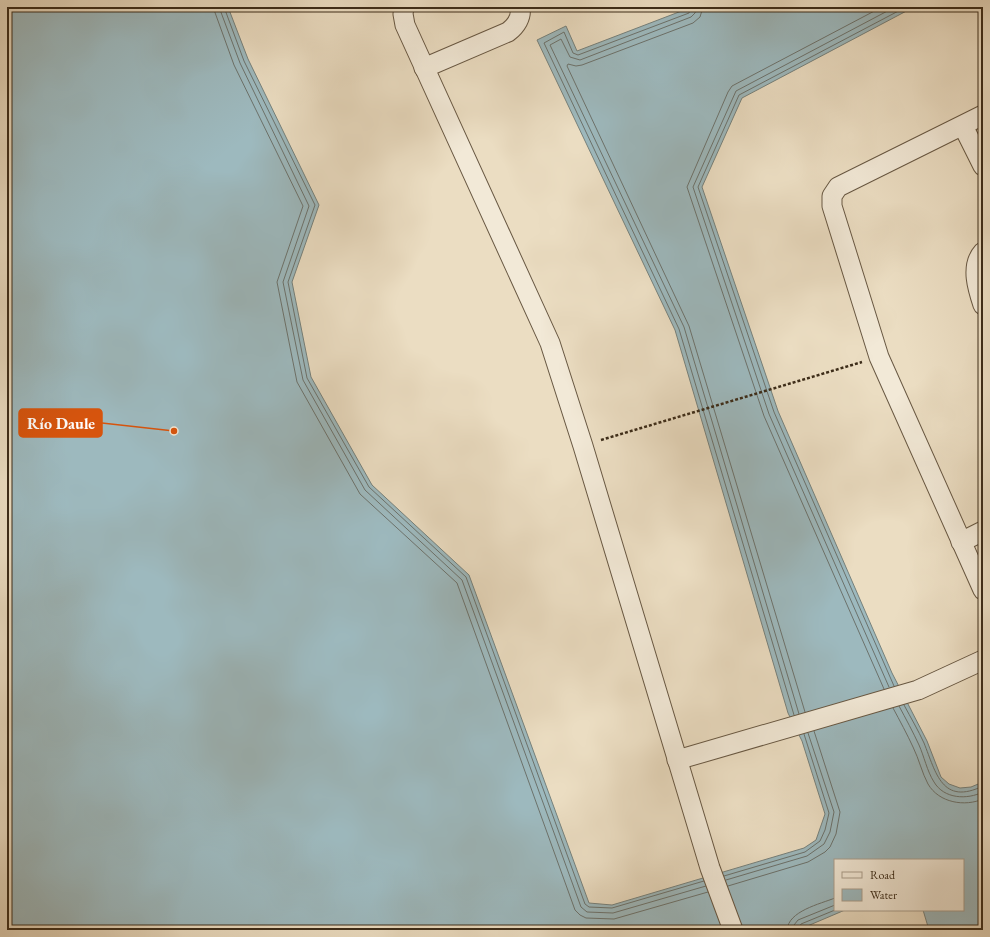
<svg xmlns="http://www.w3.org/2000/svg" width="990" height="937" viewBox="0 0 990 937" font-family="'EB Garamond',serif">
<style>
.water{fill:#9db9be;stroke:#76817c}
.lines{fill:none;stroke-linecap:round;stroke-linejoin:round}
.shore{stroke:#6c726c;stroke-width:1}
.minor-casing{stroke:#685843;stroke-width:21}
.path{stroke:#3c2c19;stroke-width:2.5;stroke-dasharray:3 2;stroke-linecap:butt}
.minor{stroke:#f2e9d7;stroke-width:19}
.leader{fill:none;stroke:#d7540d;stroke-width:1.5}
.callout-dot{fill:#d7540d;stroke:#f2e9d7;stroke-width:1.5}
.callout{fill:#d7540d;stroke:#d7540d;stroke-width:1.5}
.callout-label{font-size:16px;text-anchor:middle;font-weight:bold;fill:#fff}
</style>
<rect width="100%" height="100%" fill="#ebddc2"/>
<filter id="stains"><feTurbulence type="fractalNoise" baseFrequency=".005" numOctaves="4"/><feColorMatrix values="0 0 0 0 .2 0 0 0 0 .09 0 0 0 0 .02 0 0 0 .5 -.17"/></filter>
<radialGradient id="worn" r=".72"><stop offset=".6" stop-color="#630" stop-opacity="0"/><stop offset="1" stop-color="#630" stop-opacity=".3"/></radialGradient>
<!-- water -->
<polygon class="water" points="7,7 228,7 248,59 319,205 292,282 311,377 372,485 469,575 589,903 612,905 804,848 816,840 825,814 802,741 788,713 675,330 537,40 566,26 577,51 692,7 914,7 742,98 702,187 778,411 892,673 927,741 941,777 949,784 960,788 971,787 983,782 983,930 929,930 923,910 963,910 963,860 835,860 835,910 845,910 798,930 7,930"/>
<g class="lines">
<!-- shore -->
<g class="shore">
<polyline points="213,7 234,65 303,206 277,282 297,382 360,494 457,583 575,910 580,915 586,918 614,919 708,892"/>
<polyline points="219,7 240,63 309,206 283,282 303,380 365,490 462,580 581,907 587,912 613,913 706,886"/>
<polyline points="224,7 244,61 315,205 288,282 307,378 369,487 466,577 585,904 589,907 612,908 704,881"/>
<polyline points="691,7 689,13 578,55 573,53 564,32 544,43 679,329 794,715"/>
<polyline points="697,7 695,13 691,17 580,60 570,57 561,39 550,45 684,327 799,714"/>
<polyline points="703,7 700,17 693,23 582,65 576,66 568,64 567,66 689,326 805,712"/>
<polyline points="882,7 732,86 728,92 687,187 764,416 884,689"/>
<polyline points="894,686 774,412 698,187 739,95 906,7"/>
<polyline points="889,687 769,414 693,187 736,91 895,7"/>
<path d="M904,705C911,718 918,730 924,743C936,773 942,806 983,786"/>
<path d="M899,706C906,719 913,732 919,745C924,756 927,771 934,782C944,799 967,800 983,792"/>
<path d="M893,708C900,721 907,734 913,747C919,759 922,773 928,784C939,803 965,807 983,799"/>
<polyline points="724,876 805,852 820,841 825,830 829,813 804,734"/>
<polyline points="726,880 807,856 824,844 830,832 834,812 808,733"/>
<polyline points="728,886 808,862 825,852 830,847 836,834 840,812 814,731"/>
<path d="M787,930C788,911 820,904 835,898"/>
<polyline points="793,930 794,925 798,920 835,905"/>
<polyline points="798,930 801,924 835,910"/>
</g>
<!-- minor casing -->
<g class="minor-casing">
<g id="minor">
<polyline points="404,7 403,14 405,25 550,343 583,446 710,868 733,930"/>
<path d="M424,68L508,32C516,26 522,17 520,7"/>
<polyline points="983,115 838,187 832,196 832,206 879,357 983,590"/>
<polyline points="963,126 983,166"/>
<path d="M983,252C970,266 978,290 983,305"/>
<polyline points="961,542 983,531"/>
<polyline points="677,760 918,690 983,660"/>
</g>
</g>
<!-- path -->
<polyline class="path" points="601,440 862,362"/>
<!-- minor -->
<use href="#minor" class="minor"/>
</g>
<!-- callouts -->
<path class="leader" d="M174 431L102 423"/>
<circle class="callout-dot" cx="174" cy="431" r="4"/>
<rect class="callout" x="19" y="409" width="83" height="28" rx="4"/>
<g class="callout-label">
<text x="61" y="429">Río Daule</text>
</g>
<!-- margin -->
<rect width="990" height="937" fill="none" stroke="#ebddc2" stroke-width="24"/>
<rect x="8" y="8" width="974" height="921" fill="none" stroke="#3c2c19" stroke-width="2"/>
<rect x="12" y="12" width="966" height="913" fill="none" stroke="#3c2c19"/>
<!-- legend -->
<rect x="834" y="859" width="130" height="52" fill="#f2e9d7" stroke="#a99d8b"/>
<rect x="842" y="872" width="20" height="6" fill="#f2e9d7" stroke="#a99d8b"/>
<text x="870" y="879" font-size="12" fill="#3c2c19">Road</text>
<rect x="842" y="889" width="20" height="12" fill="#9db9be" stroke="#a99d8b"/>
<text x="870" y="899" font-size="12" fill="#3c2c19">Water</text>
<rect width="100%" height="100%" filter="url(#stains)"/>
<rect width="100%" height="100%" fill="url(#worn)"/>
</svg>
